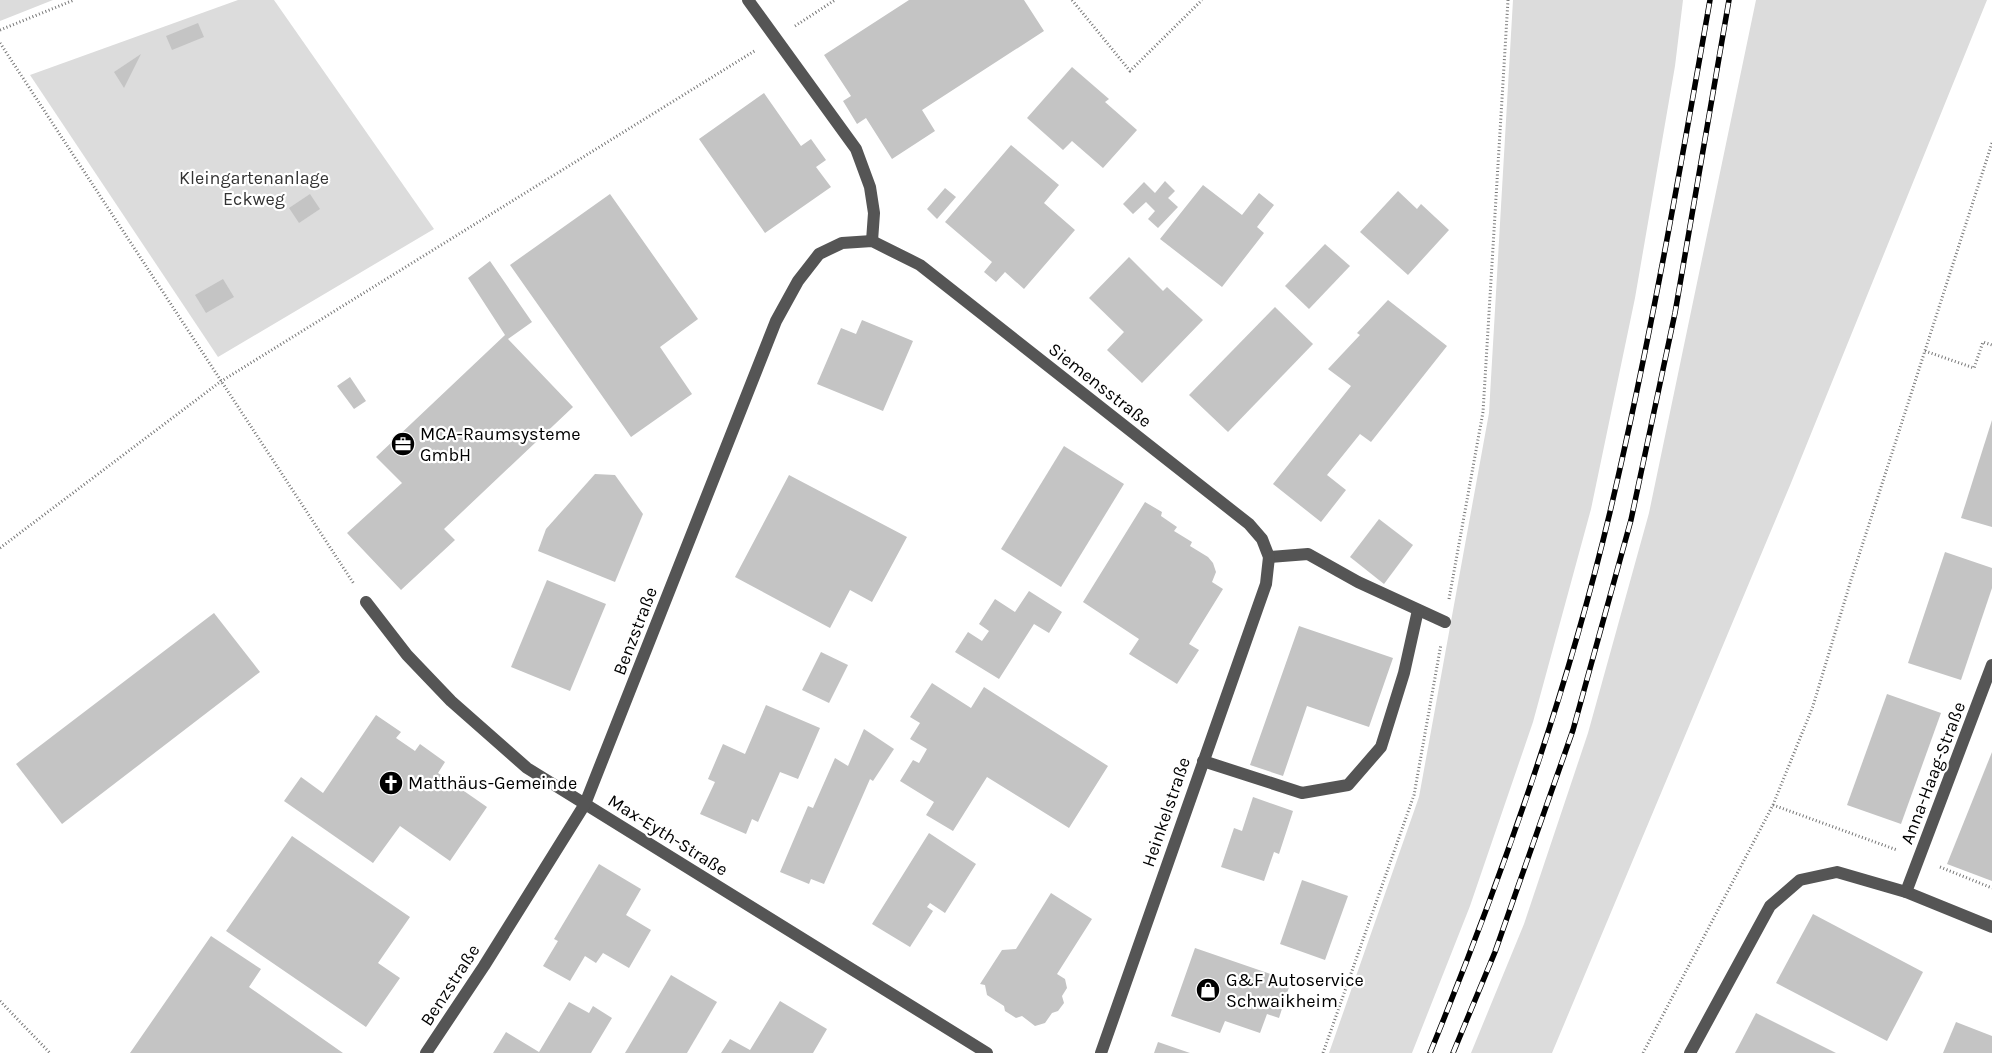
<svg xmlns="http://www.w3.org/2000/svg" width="1992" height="1053" viewBox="0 0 1992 1053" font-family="Karla,sans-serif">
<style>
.green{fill:#dcdcdc}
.building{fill:#c4c4c4}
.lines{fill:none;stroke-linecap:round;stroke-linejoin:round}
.path{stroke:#777;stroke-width:3;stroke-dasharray:1 2.5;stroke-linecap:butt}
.minor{stroke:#555;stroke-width:12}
.rail-casing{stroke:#000;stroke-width:5.5}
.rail{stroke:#fff;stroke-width:4;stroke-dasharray:11;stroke-linecap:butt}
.labels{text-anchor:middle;stroke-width:4.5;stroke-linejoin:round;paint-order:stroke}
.park-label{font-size:18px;fill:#333;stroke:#fff}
.street-label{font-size:18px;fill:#000;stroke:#fff}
.poi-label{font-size:18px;fill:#000;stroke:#fff;text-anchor:start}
</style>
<rect width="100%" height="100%" fill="#fff"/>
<!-- green -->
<g class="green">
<polygon points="0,0 53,0 0,21"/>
<polygon points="238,0 274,0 434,229 218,357 30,75"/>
<polygon points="1513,0 1683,0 1675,66 1635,298 1591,509 1533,722 1470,906 1412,1053 1329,1053 1419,797 1489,413"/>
<polygon points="1756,0 1987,0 1791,483 1552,1053 1471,1053 1524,924 1588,733 1649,513"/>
</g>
<!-- building -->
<g class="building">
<polygon points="909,0 1024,0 1044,31 922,110 935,131 892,159 866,118 857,124 843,101 851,96 824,55"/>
<polygon points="198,23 204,37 172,50 166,36"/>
<polygon points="141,54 124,88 114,72"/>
<polygon points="1072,67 1109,99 1105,102 1137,130 1103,168 1072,141 1063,150 1027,118"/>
<polygon points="764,93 801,146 811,139 826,160 816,167 831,187 765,233 699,139"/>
<polygon points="1011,145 1059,185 1044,203 1075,230 1024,289 1005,272 996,282 984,272 992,262 945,222"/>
<polygon points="1165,181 1175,191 1168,198 1178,207 1158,228 1148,219 1155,211 1146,202 1133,214 1123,204 1144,182 1155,193"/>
<polygon points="1203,185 1242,215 1259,193 1274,205 1257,227 1264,233 1222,287 1160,239"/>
<polygon points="945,188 956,197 937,219 927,209"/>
<polygon points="1398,191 1417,209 1421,204 1449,230 1408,275 1360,232"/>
<polygon points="310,194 320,209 299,223 289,208"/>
<polygon points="610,194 698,319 660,347 692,394 631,437 510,265"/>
<polygon points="1325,244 1350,266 1309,309 1285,286"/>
<polygon points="1129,257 1163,291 1167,287 1203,320 1142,383 1107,350 1124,332 1089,298"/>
<polygon points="490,261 532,322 508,339 573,407 444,529 455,540 401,590 347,533 402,483 376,457 505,335 468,278"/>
<polygon points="223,279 234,297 206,313 195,295"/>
<polygon points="1388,300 1447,346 1371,442 1360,434 1327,475 1346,490 1321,522 1273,484 1351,386 1328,369 1360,335 1357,333"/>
<polygon points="1275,307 1313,344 1228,432 1189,395"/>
<polygon points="862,320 913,341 883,411 817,384 841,328 856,334"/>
<polygon points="350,377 366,401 354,409 337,386"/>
<polygon points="1992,420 1992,527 1961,518"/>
<polygon points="1064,446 1124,484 1061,587 1001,549"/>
<polygon points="595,474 615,475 643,514 615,582 538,551 546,529"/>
<polygon points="789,475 907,537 872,602 850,590 830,628 735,577"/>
<polygon points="1145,502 1162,512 1161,516 1177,527 1174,531 1192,542 1190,546 1208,557 1213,563 1216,572 1212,582 1223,589 1189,644 1199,650 1177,684 1129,654 1139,639 1083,602"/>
<polygon points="1379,519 1413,545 1384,584 1350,557"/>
<polygon points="1945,552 1992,568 1992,588 1961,680 1908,663"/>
<polygon points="547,580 606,604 570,691 511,667"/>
<polygon points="1029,591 1062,612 1049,633 1034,624 999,679 955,652 968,632 982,641 989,631 979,624 995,599 1015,612"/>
<polygon points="214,613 260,672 62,824 16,764"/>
<polygon points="1299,626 1393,658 1369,727 1307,706 1283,776 1250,765"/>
<polygon points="821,652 848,665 829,703 802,690"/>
<polygon points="932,683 971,708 984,687 1108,766 1069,828 987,777 953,831 926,815 934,802 900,781 913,760 919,763 927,749 910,739 920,723 910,717"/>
<polygon points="1887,694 1941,713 1901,824 1847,805"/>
<polygon points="766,705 820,728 798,779 780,772 758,822 752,819 746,834 700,814 715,782 708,779 723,744 745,754"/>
<polygon points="376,715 401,732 396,738 415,751 420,744 445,762 438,773 487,807 450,861 400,826 373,863 284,801 301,777 323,793"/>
<polygon points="864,729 894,749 873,781 870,779 824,884 811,879 809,884 780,872 808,806 813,808 835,758 848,766"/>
<polygon points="1992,752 1992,881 1947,864"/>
<polygon points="1253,797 1293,811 1279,854 1274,852 1264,881 1221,867 1234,828 1242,831"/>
<polygon points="929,833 976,864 945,913 930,903 927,907 933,911 910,947 872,924"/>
<polygon points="292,836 410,917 378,963 400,978 366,1027 226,931"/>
<polygon points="599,864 641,889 626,915 651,930 629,968 603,953 596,963 585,956 570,981 543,966 558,941 554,939"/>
<polygon points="1302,880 1348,896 1325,960 1280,944"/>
<polygon points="1051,893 1092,919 1057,974 1065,979 1067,988 1062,996 1064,1003 1058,1011 1052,1013 1045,1023 1035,1026 1022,1016 1016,1018 1005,1011 1004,1006 987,995 985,985 980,984 1002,950 1016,949"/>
<polygon points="1813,914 1923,972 1887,1041 1776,983"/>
<polygon points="211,936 261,969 249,987 343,1053 130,1053"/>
<polygon points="1195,948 1291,981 1279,1018 1267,1014 1260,1033 1225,1021 1220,1033 1171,1016"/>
<polygon points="671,975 717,1002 687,1053 625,1053"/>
<polygon points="780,1001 827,1029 813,1053 721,1053 730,1039 750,1050"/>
<polygon points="569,1002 589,1013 593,1006 612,1018 591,1053 493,1053 506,1032 539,1052"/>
<polygon points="1756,1013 1836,1053 1735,1053"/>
<polygon points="1956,1022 1992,1036 1992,1053 1943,1053"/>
<polygon points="1158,1042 1190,1053 1154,1053"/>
</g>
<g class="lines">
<!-- path -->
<g class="path">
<polyline points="1072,0 1130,71 1202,0"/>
<polyline points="795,26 835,0"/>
<polyline points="0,30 74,0"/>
<polyline points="0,43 354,584"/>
<polyline points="1925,351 1974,368 1983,342 1992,345"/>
<polyline points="0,548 220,382 756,50"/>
<polyline points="1449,599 1483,412 1508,0"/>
<polyline points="1773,805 1897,850"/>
<polyline points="1940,867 1992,888"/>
<polyline points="0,1001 50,1053"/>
<polyline points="1323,1053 1414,795 1441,644"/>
<polyline points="1643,1053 1773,805 1813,706 1851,580 1992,143"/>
</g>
<!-- minor -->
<g class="minor">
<polyline points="748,0 856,149 870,187 874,213 872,241"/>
<polyline points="1269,557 1308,554 1358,582 1445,622"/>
<polyline points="366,602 407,655 451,701 527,768 987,1053"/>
<polyline points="1203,761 1302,793 1348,785 1381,747 1404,673 1418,610"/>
<polyline points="1906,892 1992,665"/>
<polyline points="426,1053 484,966 585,804 776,321 798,281 819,254 842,243 872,241 920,265 1249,524 1262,539 1269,557 1266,584 1101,1053"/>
<polyline points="1690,1053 1770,906 1800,880 1837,872 1906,892 1992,927"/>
</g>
<!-- rail casing -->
<g class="rail-casing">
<g id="rail">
<path d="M1430,1053C1502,877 1566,697 1610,512C1650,342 1680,171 1710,0"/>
<polyline points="1453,1053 1495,952 1573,730 1631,520 1675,313 1729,0"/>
</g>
</g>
<!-- rail -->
<use href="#rail" class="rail"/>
</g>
<!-- icons -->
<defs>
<g id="office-disc" transform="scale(1.25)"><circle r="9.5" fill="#000" stroke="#fff"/><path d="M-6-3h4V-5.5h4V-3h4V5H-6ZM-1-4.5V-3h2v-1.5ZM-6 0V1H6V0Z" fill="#fff"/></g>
<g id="church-disc" transform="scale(1.25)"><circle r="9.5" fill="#000" stroke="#fff"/><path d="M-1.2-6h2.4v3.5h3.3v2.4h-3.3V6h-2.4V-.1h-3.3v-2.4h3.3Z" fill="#fff"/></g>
<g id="shop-disc" transform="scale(1.25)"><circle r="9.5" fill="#000" stroke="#fff"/><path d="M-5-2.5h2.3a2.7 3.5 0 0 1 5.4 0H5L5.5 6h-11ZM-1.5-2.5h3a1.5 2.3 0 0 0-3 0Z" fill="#fff"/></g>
</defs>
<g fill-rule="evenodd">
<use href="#office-disc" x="403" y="444"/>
<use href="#church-disc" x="391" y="783"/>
<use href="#shop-disc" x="1208" y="990"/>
</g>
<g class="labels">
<!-- park labels -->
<g class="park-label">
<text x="254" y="184">Kleingartenanlage<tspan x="254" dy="21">Eckweg</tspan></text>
</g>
<!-- street labels -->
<g class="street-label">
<text transform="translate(1100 385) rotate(38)" y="6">Siemensstraße</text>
<text transform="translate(635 631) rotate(-69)" y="6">Benzstraße</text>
<text transform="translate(1933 773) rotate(-69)" y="6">Anna-Haag-Straße</text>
<text transform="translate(1166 812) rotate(-71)" y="6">Heinkelstraße</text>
<text transform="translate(668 835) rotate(32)" y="6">Max-Eyth-Straße</text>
<text transform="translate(450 985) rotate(-57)" y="6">Benzstraße</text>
</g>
<!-- poi labels -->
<g class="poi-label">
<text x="420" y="440">MCA-Raumsysteme<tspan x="420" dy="21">GmbH</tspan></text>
<text x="408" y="789">Matthäus-Gemeinde</text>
<text x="1226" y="986">G&amp;F Autoservice<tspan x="1226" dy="21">Schwaikheim</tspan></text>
</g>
</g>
</svg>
